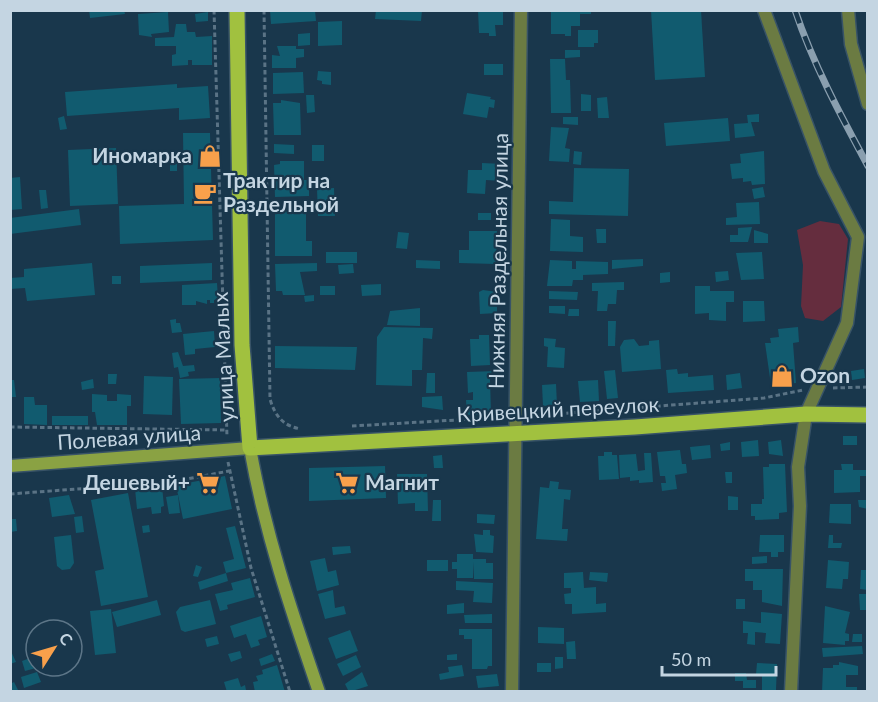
<svg xmlns="http://www.w3.org/2000/svg" width="878" height="702" viewBox="0 0 878 702" font-family="Lato,sans-serif">
<style>
.green{fill:#652d3e}
.building{fill:#115b6f}
.lines{fill:none;stroke-linecap:round;stroke-linejoin:round}
.street-casing{stroke:#385367;stroke-width:15}
.secondary-casing{stroke:#385367;stroke-width:15}
.primary-casing{stroke:#385367;stroke-width:18}
.path{stroke:#5a7385;stroke-width:3;stroke-dasharray:4.5 3;stroke-linecap:butt}
.street{stroke:#6b7b42;stroke-width:12}
.secondary{stroke:#8aa243;stroke-width:12}
.primary{stroke:#a1c13f;stroke-width:15}
.rail-casing{stroke:#8a9faf;stroke-width:7}
.rail{stroke:#19374c;stroke-width:4.5;stroke-dasharray:14;stroke-linecap:butt}
.labels{text-anchor:middle;stroke-width:4.5;stroke-linejoin:round;paint-order:stroke}
.poi-label{font-size:21px;font-weight:bold;fill:#c4d5e2;stroke:#19374c;text-anchor:start}
.street-label{font-size:21px;fill:#c4d5e2;stroke:#19374c}
</style>
<rect width="100%" height="100%" fill="#19374c"/>
<!-- green -->
<polygon class="green" points="820,221 839,224 848,239 841,307 823,321 805,318 801,306 803,265 797,230"/>
<!-- building -->
<g class="building">
<polygon points="89,10 124,10 125,14 90,18"/>
<polygon points="270,10 315,10 316,21 271,24"/>
<polygon points="376,10 422,10 421,21 375,19"/>
<polygon points="478,10 503,10 503,25 495,25 496,36 489,36 489,33 479,33"/>
<polygon points="551,10 591,10 591,14 580,14 580,26 571,26 571,36 565,36 565,34 551,34"/>
<polygon points="651,10 701,10 705,77 655,80"/>
<polygon points="168,12 169,32 151,34 152,37 139,35 138,14"/>
<polygon points="208,12 208,21 196,22 195,14"/>
<polygon points="342,21 342,45 318,46 318,22"/>
<polygon points="176,24 186,24 187,32 195,32 196,37 212,36 212,65 192,65 192,60 188,60 188,65 172,66 172,55 176,54 176,46 155,46 155,38 174,37"/>
<polygon points="578,30 598,30 598,43 594,43 594,47 578,47"/>
<polygon points="310,33 310,45 298,46 298,34"/>
<polygon points="277,46 296,46 296,49 304,49 304,57 296,58 296,68 272,68 272,55 280,56"/>
<polygon points="565,50 580,50 580,57 565,58"/>
<polygon points="550,59 565,59 566,80 570,80 571,113 551,113"/>
<rect x="484" y="64" width="19" height="11"/>
<polygon points="318,71 331,72 331,85 322,84 322,81 317,80"/>
<polygon points="303,72 304,93 273,94 273,73"/>
<polygon points="177,84 177,88 208,86 210,118 179,120 179,108 67,116 65,92"/>
<polygon points="467,93 491,97 490,99 495,100 494,108 489,107 487,118 463,114"/>
<polygon points="581,94 591,95 591,111 581,111"/>
<polygon points="306,95 314,95 315,112 307,113"/>
<polygon points="607,97 609,118 598,118 597,98"/>
<polygon points="281,100 300,103 301,135 274,135 273,103 281,103"/>
<polygon points="759,114 759,122 751,122 755,136 735,138 734,124 748,123 747,115"/>
<polygon points="64,116 67,129 60,130 58,118"/>
<polygon points="563,117 578,117 578,125 563,124"/>
<polygon points="728,118 730,141 666,146 664,123"/>
<polygon points="551,127 569,128 565,148 570,149 569,162 549,161"/>
<polygon points="183,133 210,133 213,240 120,244 119,206 184,204"/>
<polygon points="274,144 294,145 294,154 274,153"/>
<rect x="312" y="145" width="12" height="16"/>
<polygon points="116,148 118,204 70,206 68,150"/>
<polygon points="574,151 582,152 581,165 573,164"/>
<polygon points="764,151 765,184 752,185 751,181 743,182 743,178 732,179 730,164 741,163 740,154"/>
<rect x="170" y="159" width="7" height="12"/>
<polygon points="280,161 304,161 304,180 309,180 309,196 275,197 274,165 280,164"/>
<polygon points="482,163 503,164 502,181 486,180 485,194 467,193 468,170 482,170"/>
<polygon points="574,168 629,169 628,216 549,214 549,201 573,202"/>
<polygon points="20,177 22,209 10,210 10,178"/>
<polygon points="763,187 765,197 754,199 752,189"/>
<polygon points="334,188 335,216 318,216 317,189"/>
<polygon points="39,190 46,190 48,208 41,209"/>
<polygon points="759,202 760,224 726,225 726,218 737,217 736,203"/>
<polygon points="79,209 81,225 10,234 10,218"/>
<polygon points="280,211 306,211 306,241 312,241 312,256 275,256 275,214 280,214"/>
<rect x="478" y="213" width="13" height="7"/>
<polygon points="551,219 570,220 570,236 583,237 583,252 550,251"/>
<polygon points="752,227 748,242 730,242 730,235 738,235 738,228"/>
<polygon points="596,229 606,229 606,243 597,243"/>
<polygon points="754,230 768,234 768,243 754,243"/>
<polygon points="469,231 497,231 496,264 459,263 459,250 469,250"/>
<polygon points="398,232 409,233 407,249 396,248"/>
<rect x="326" y="252" width="31" height="11"/>
<polygon points="762,252 764,279 741,280 736,253"/>
<polygon points="643,259 643,266 612,269 612,260"/>
<polygon points="416,260 440,261 440,269 416,268"/>
<polygon points="550,260 572,261 572,269 576,269 576,261 608,262 608,274 583,275 583,280 573,280 572,286 547,286"/>
<polygon points="92,263 95,295 27,301 25,288 10,289 10,278 24,277 24,269"/>
<polygon points="212,263 212,280 140,283 140,266"/>
<polygon points="317,263 317,271 300,272 305,295 283,295 282,291 276,291 275,264"/>
<polygon points="353,264 354,273 339,274 338,265"/>
<polygon points="728,271 729,280 716,282 715,272"/>
<polygon points="670,272 670,282 660,283 660,273"/>
<rect x="112" y="276" width="9" height="8"/>
<polygon points="624,282 624,290 617,290 616,304 608,304 607,311 597,311 598,291 592,291 592,283"/>
<polygon points="217,283 218,299 214,300 214,303 210,303 210,300 207,300 207,304 196,301 196,305 182,305 182,285"/>
<polygon points="381,284 381,295 362,296 361,285"/>
<rect x="320" y="286" width="15" height="9"/>
<polygon points="695,286 710,286 710,291 734,291 734,302 726,302 726,321 709,320 709,313 695,314"/>
<polygon points="483,290 497,292 497,313 480,314 479,292"/>
<polygon points="549,291 578,292 577,300 549,299"/>
<polygon points="314,295 314,301 305,302 304,296"/>
<polygon points="743,301 764,301 765,321 743,322"/>
<polygon points="549,306 565,306 565,314 549,313"/>
<polygon points="420,308 420,326 387,325 390,311"/>
<polygon points="569,309 579,309 579,316 568,316"/>
<polygon points="176,319 176,323 180,323 182,332 172,333 170,320"/>
<polygon points="608,321 616,321 615,346 608,346"/>
<polygon points="384,327 433,328 432,339 423,338 422,370 412,370 412,386 376,385 377,337"/>
<polygon points="798,327 799,342 793,343 796,383 771,385 765,343 771,343 770,338 779,337 778,329"/>
<polygon points="214,331 215,347 195,349 195,354 185,355 183,334"/>
<polygon points="479,335 489,335 490,365 471,366 470,339 479,339"/>
<polygon points="544,338 556,339 555,347 565,348 564,368 547,367 548,347 544,346"/>
<polygon points="634,339 639,346 649,345 649,341 659,340 661,369 622,372 620,347 624,340"/>
<polygon points="275,346 357,347 355,370 275,368"/>
<polygon points="178,352 183,366 194,365 195,371 188,372 189,376 180,378 178,367 174,368 172,353"/>
<polygon points="677,369 678,374 688,373 688,377 713,375 714,390 668,393 666,370"/>
<polygon points="864,369 865,378 852,380 851,371"/>
<polygon points="615,370 618,398 607,399 604,371"/>
<polygon points="496,371 496,378 490,379 491,414 467,415 466,400 473,400 473,392 468,393 467,372"/>
<polygon points="427,373 435,373 435,393 426,393"/>
<polygon points="740,373 742,388 727,390 726,375"/>
<polygon points="108,374 117,374 116,384 108,384"/>
<polygon points="144,376 173,377 172,415 143,414"/>
<polygon points="220,378 221,423 181,424 179,379"/>
<polygon points="93,379 94,388 82,390 81,382"/>
<polygon points="10,380 14,380 16,397 10,397"/>
<polygon points="598,380 599,401 580,402 578,381"/>
<polygon points="556,384 557,405 543,406 542,385"/>
<polygon points="92,394 107,395 107,401 117,401 117,394 131,395 131,406 127,406 127,425 97,425 95,412 92,412"/>
<polygon points="442,396 443,410 422,407 422,397"/>
<polygon points="24,397 34,397 35,405 47,405 47,425 24,424"/>
<rect x="52" y="416" width="36" height="9"/>
<rect x="843" y="436" width="14" height="9"/>
<polygon points="758,440 759,456 742,457 741,442"/>
<polygon points="781,440 783,456 769,454 768,442"/>
<polygon points="730,442 730,450 721,451 720,444"/>
<polygon points="710,445 711,458 692,460 690,447"/>
<polygon points="680,450 682,464 686,464 687,473 675,475 677,489 662,491 661,483 666,483 665,476 660,476 657,452"/>
<polygon points="604,452 612,452 612,455 617,455 619,479 599,480 598,456 604,456"/>
<polygon points="644,453 651,453 653,482 639,483 639,480 630,481 630,477 620,478 619,455 636,454 638,471 645,470"/>
<polygon points="442,455 443,468 434,468 433,456"/>
<polygon points="769,464 785,464 787,512 779,513 779,519 755,520 755,516 751,516 751,504 762,504 762,499 764,499 763,467 769,467"/>
<polygon points="841,464 853,464 853,470 868,470 868,476 860,476 860,492 834,493 834,470 842,470"/>
<polygon points="385,466 386,498 309,501 309,468"/>
<polygon points="725,472 732,472 732,483 726,483"/>
<polygon points="397,474 427,474 428,511 415,511 415,503 398,504"/>
<polygon points="225,476 232,509 183,519 176,485"/>
<polygon points="550,481 559,482 558,489 571,490 570,500 564,499 562,529 568,529 567,541 536,539 540,487 549,488"/>
<polygon points="162,486 164,506 161,507 161,513 152,514 151,507 137,509 135,489"/>
<polygon points="128,493 148,597 101,606 95,571 104,569 91,500"/>
<polygon points="69,495 75,514 52,517 49,498"/>
<polygon points="178,495 180,513 169,514 166,497"/>
<polygon points="728,496 738,497 738,510 728,510"/>
<polygon points="433,500 441,500 441,521 432,521"/>
<polygon points="858,500 868,500 868,509 859,507"/>
<polygon points="830,504 851,504 851,524 829,523"/>
<polygon points="477,514 495,515 494,524 477,523"/>
<polygon points="82,516 84,532 76,533 74,517"/>
<polygon points="10,519 16,519 17,531 10,532"/>
<polygon points="149,525 150,532 143,533 142,526"/>
<polygon points="235,526 246,568 226,573 223,562 234,559 226,528"/>
<polygon points="483,530 490,530 490,535 494,536 493,553 476,552 474,534 483,535"/>
<polygon points="71,535 74,563 70,569 62,570 57,566 54,537"/>
<polygon points="760,535 784,535 784,552 778,552 778,557 771,557 771,552 759,552"/>
<polygon points="829,535 833,535 833,543 842,543 841,548 828,548"/>
<polygon points="350,546 351,553 333,555 332,547"/>
<polygon points="457,554 473,554 473,559 486,559 486,563 493,563 493,579 474,579 474,562 473,578 457,578 457,569 452,569 452,562 457,562"/>
<polygon points="767,556 767,563 752,564 752,557"/>
<polygon points="325,558 328,572 336,570 339,585 317,591 310,561"/>
<rect x="427" y="560" width="21" height="11"/>
<polygon points="828,560 849,562 848,579 843,579 842,589 826,588"/>
<polygon points="196,565 202,567 198,577 193,576"/>
<polygon points="745,569 783,569 782,606 762,602 762,590 753,590 753,581 745,581"/>
<polygon points="861,570 868,570 868,590 860,589"/>
<polygon points="583,572 584,588 596,587 596,604 606,603 606,612 572,614 572,604 565,604 564,594 571,593 571,588 564,588 564,573"/>
<polygon points="590,572 608,573 607,582 589,580"/>
<polygon points="226,573 228,581 200,590 198,582"/>
<polygon points="250,578 255,597 227,605 228,609 220,611 215,594 233,590 231,583"/>
<polygon points="456,581 493,583 492,603 473,602 474,591 456,590"/>
<polygon points="333,590 335,608 344,606 346,614 325,619 318,594"/>
<polygon points="859,594 868,594 868,610 860,610"/>
<rect x="736" y="599" width="9" height="10"/>
<polygon points="157,600 161,615 117,627 112,612"/>
<polygon points="210,600 216,624 185,632 181,630 176,612 180,607"/>
<polygon points="464,603 464,613 447,614 447,605"/>
<polygon points="825,606 850,612 845,633 849,634 849,641 845,641 845,645 823,643"/>
<polygon points="111,609 116,653 95,655 90,611"/>
<polygon points="761,612 782,614 780,644 765,643 766,633 755,632 755,645 747,644 748,633 743,633 743,621 761,623"/>
<polygon points="492,614 492,623 465,623 464,615"/>
<polygon points="261,616 267,637 258,640 260,645 251,648 246,634 234,638 230,626"/>
<polygon points="538,627 564,628 564,644 538,643"/>
<polygon points="459,629 492,629 492,666 488,666 487,669 472,669 472,639 464,639 464,635 459,635"/>
<polygon points="350,630 358,651 336,659 328,638"/>
<polygon points="853,634 862,634 862,642 852,642"/>
<polygon points="217,636 219,644 207,647 205,639"/>
<polygon points="575,641 576,659 567,659 566,642"/>
<polygon points="862,646 863,654 823,657 822,648"/>
<polygon points="10,649 16,662 10,664"/>
<polygon points="240,651 242,658 231,662 228,654"/>
<polygon points="272,654 275,661 261,666 259,659"/>
<polygon points="457,654 457,660 447,660 447,655"/>
<polygon points="356,655 361,667 343,676 337,664"/>
<polygon points="33,657 36,668 25,671 22,661"/>
<polygon points="555,657 563,657 563,668 555,669"/>
<polygon points="839,662 858,666 858,675 846,675 846,687 857,687 857,692 822,692 823,668 833,668 833,665 839,665"/>
<rect x="537" y="663" width="14" height="9"/>
<polygon points="757,663 777,664 776,690 762,692 762,674 756,674"/>
<polygon points="277,665 285,692 255,692 253,682 258,681 256,676 263,674 262,670"/>
<polygon points="462,665 464,676 440,680 439,674 449,672 448,667"/>
<polygon points="37,672 41,682 24,688 21,677"/>
<polygon points="362,672 368,686 349,692 345,684"/>
<polygon points="735,673 746,673 747,680 756,680 756,688 743,688 743,681 735,681"/>
<polygon points="497,674 499,686 478,688 476,676"/>
<polygon points="238,678 241,687 245,685 246,690 227,692 224,682"/>
<polygon points="14,682 19,692 10,692 10,684"/>
</g>
<g class="lines">
<!-- street casing -->
<g class="street-casing">
<g id="street">
<polyline points="764,10 824,171 858,237 847,323 806,414 798,467 800,506 791,692"/>
<polyline points="848,10 851,44 868,104"/>
<polyline points="512,692 521,10"/>
</g>
</g>
<!-- secondary casing -->
<g class="secondary-casing">
<path id="secondary" d="M10,466L250,448C265,533 291,610 319,692"/>
</g>
<!-- primary casing -->
<g class="primary-casing">
<polyline id="primary" points="237,10 242,345 250,448 635,427 806,414 868,415"/>
</g>
<!-- path -->
<g class="path">
<polyline points="214,10 227,437"/>
<path d="M264,10L270,399C275,416 283,426 301,429"/>
<polyline points="833,388 868,387"/>
<polyline points="529,416 764,398 803,390"/>
<polyline points="352,426 492,418"/>
<polyline points="10,427 227,430"/>
<polyline points="228,462 251,568 290,692"/>
<polyline points="10,494 171,482 229,471"/>
</g>
<!-- street -->
<use href="#street" class="street"/>
<!-- secondary -->
<use href="#secondary" class="secondary"/>
<!-- primary -->
<use href="#primary" class="primary"/>
<!-- rail casing -->
<g class="rail-casing">
<path id="rail" d="M795,10C813,64 841,116 868,166"/>
</g>
<!-- rail -->
<use href="#rail" class="rail"/>
</g>
<!-- icons -->
<defs>
<g id="shop-bare" transform="scale(1.8)"><path d="M-5-2.5h2.3a2.7 3.5 0 0 1 5.4 0H5L5.5 6h-11ZM-1.5-2.5h3a1.5 2.3 0 0 0-3 0Z" fill="#f8a04b" stroke="#19374c" stroke-width="2.5" paint-order="stroke"/></g>
<g id="cafe-bare" transform="scale(1.8)"><path d="M-5.5-4.5H6V0H3Q3 3.5 0 3.5H-2.5Q-5.5 3.5-5.5 0ZM3-3.2v2h1.7v-2ZM-6 4.5H4V6H-6Z" fill="#f8a04b" stroke="#19374c" stroke-width="2.5" paint-order="stroke"/></g>
<g id="supermarket-bare" transform="scale(1.8)"><path d="M-6-5.5h2.5l.6 2H6L4.5 2H-2.5L-4.4-4H-6ZM-1.5 3.2a1.3 1.3 0 1 0 .1 0ZM3 3.2a1.3 1.3 0 1 0 .1 0Z" fill="#f8a04b" stroke="#19374c" stroke-width="2.5" paint-order="stroke"/></g>
</defs>
<g fill-rule="evenodd">
<use href="#shop-bare" x="210" y="156"/>
<use href="#cafe-bare" x="205" y="193"/>
<use href="#shop-bare" x="782" y="376"/>
<use href="#supermarket-bare" x="208" y="483"/>
<use href="#supermarket-bare" x="347" y="483"/>
</g>
<g class="labels">
<!-- poi labels -->
<g class="poi-label">
<text x="192" y="163" text-anchor="end">Иномарка</text>
<text x="223" y="188">Трактир на<tspan x="223" dy="24">Раздельной</tspan></text>
<text x="800" y="383">Ozon</text>
<text x="190" y="490" text-anchor="end">Дешевый+</text>
<text x="365" y="490">Магнит</text>
</g>
<!-- street labels -->
<g class="street-label">
<text transform="translate(499 261) rotate(-89)" y="7">Нижняя Раздельная улица</text>
<text transform="translate(224 357) rotate(-93)" y="7">улица Малых</text>
<text transform="translate(558 410) rotate(-3)" y="7">Кривецкий переулок</text>
<text transform="translate(129 438) rotate(-4)" y="7">Полевая улица</text>
</g>
</g>
<!-- border -->
<rect width="878" height="702" fill="none" stroke="#c4d5e2" stroke-width="24"/>
<!-- north arrow -->
<g transform="translate(54 648) rotate(53)"><circle r="28" fill="#19374c" stroke="#5d7688" stroke-width="1.5"/>
<path d="M0-4.5L10 22L0 15L-10 22Z" fill="#f8a04b"/>
<text y="-9" font-size="16" font-weight="bold" text-anchor="middle" fill="#c4d5e2">С</text>
</g>
<!-- scale -->
<path d="M662 666v9h114v-9" fill="none" stroke="#c4d5e2" stroke-width="3"/>
<text x="671" y="666" font-size="18" fill="#c4d5e2" stroke="#19374c" stroke-width="4.5" paint-order="stroke">50 m</text>
</svg>
